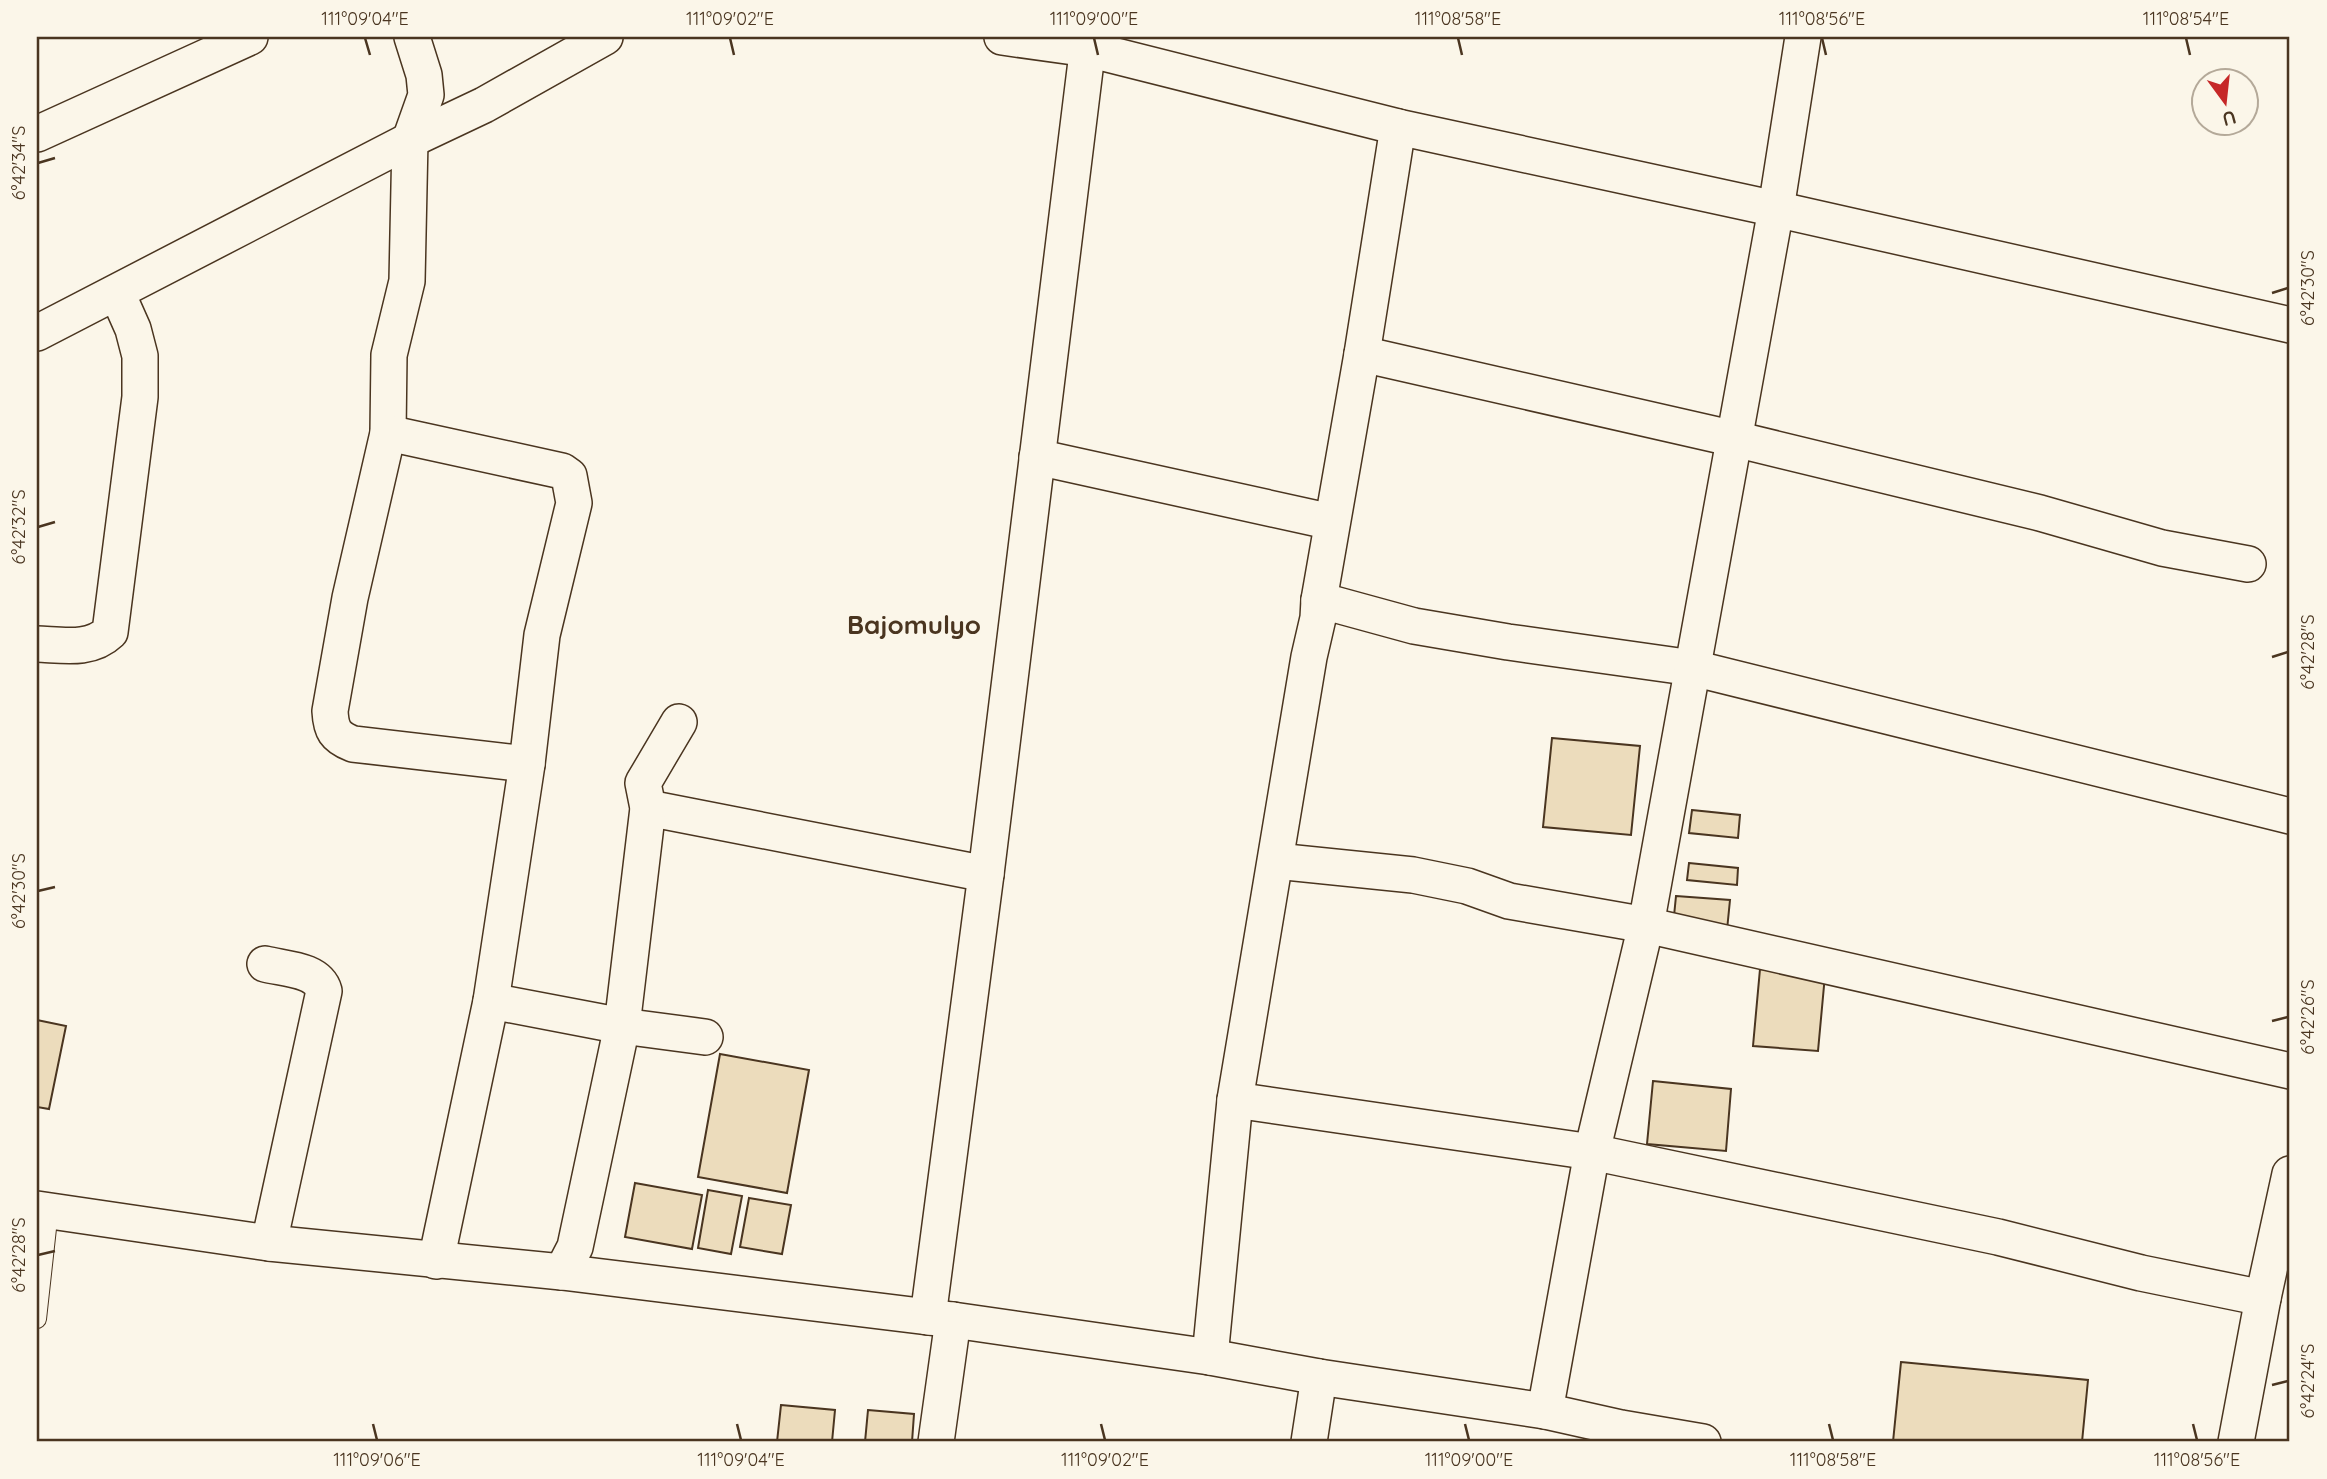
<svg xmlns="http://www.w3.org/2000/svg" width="2327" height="1479" viewBox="0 0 2327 1479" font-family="Quicksand,sans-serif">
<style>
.building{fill:#ecdcbc;stroke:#4a3520;stroke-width:2}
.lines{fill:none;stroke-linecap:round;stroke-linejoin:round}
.lane-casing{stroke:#4a3520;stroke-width:20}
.street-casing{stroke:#4a3520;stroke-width:38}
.lane{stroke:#fbf6e9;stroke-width:18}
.street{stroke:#fbf6e9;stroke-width:35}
.ticks{fill:none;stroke:#4a3520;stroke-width:2.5}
.labels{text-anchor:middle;stroke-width:5;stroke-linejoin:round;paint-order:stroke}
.quarter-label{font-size:26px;font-weight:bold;fill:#4a3520;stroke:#fbf6e9}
.neatline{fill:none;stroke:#4a3520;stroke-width:2.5}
.ticks-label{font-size:18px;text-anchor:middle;fill:#4a3520}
</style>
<rect width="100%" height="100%" fill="#fbf6e9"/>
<!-- building -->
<g class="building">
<polygon points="1552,738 1640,746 1631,835 1543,827"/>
<polygon points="1692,810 1740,815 1738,838 1689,833"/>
<polygon points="1689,863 1738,868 1737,885 1687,880"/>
<polygon points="1676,896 1730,900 1727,930 1673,926"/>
<polygon points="1760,969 1825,975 1818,1051 1753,1046"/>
<polygon points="37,1020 66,1026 49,1109 37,1107"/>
<polygon points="720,1054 809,1070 787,1193 698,1177"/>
<polygon points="1653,1081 1731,1089 1726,1151 1647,1144"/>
<polygon points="635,1183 702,1195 692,1249 625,1237"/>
<polygon points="708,1190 742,1196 731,1254 698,1248"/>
<polygon points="749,1198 791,1205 782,1254 740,1247"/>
<polygon points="1901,1362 2088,1380 2082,1442 1893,1442"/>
<polygon points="781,1405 835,1410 832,1442 777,1442"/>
<polygon points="868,1410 914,1414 912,1442 865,1442"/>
</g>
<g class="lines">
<!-- lane casing -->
<g class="lane-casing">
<polyline id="lane" points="37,1319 49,1210"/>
</g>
<!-- street casing -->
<g class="street-casing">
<g id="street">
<path d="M412,37L424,75L426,95L410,140L407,281L389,355L388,433L350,598L330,711C331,730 335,737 353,744L527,764"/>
<polyline points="1002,37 1088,49 1398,127 1776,209 2290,325"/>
<polyline points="37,134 250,37"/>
<polyline points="37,333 410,140 484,105 605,37"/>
<polyline points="1362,354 1735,439 2040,513 2162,548 2248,564"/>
<polyline points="388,433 562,471 569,476 574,503 542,635 527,764 491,1001 436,1261"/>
<polyline points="1037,457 1332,522"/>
<polyline points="1319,600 1414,626 1508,642 1693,668 2290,816"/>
<path d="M37,644C63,645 90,651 110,632L140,397V356L133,329L117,293"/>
<polyline points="648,808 986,874"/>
<polyline points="1276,861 1413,875 1467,886 1509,901 1646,925 2290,1071"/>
<path d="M265,964C284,969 318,969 324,991L269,1243"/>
<polyline points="491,1001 622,1026 705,1037"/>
<polyline points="1235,1100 1592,1152 1998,1237 2141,1273 2263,1298"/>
<polyline points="37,1209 269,1243 562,1272 953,1320 1210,1357 1319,1377 1545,1411 1621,1428 1703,1442"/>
<polyline points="562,1272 575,1247 622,1026 648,808 643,783 679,722"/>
<polyline points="928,1317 986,874 1089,37"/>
<polyline points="1210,1357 1235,1100 1309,657 1318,618 1319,600 1362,354 1398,127"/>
<polyline points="1545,1411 1592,1152 1646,925 1776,209 1803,37"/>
<polyline points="936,1442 953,1320"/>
<polyline points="1309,1442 1319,1377"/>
<polyline points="2236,1442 2263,1298 2290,1174"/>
</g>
</g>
<!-- lane -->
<use href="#lane" class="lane"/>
<!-- street -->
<use href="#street" class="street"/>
</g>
<!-- ticks -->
<path class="ticks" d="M365,38L370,55M730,38L734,55M1094,38L1098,55M1458,38L1462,55M1822,38L1826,55M2186,38L2190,55M38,163L55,158M2272,293L2288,288M38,527L55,522M2272,657L2288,652M38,891L55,887M2272,1021L2288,1017M38,1255L55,1251M2272,1385L2288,1381M373,1424L377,1440M737,1424L741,1440M1101,1424L1105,1440M1465,1424L1469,1440M1829,1424L1833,1440M2193,1424L2197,1440"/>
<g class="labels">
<!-- quarter labels -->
<g class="quarter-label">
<text x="914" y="634">Bajomulyo</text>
</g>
</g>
<!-- border -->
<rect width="2327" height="1479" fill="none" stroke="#fbf6e9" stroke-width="77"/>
<!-- north arrow -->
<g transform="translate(2225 102) rotate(165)"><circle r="33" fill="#fbf6e9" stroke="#b4a999" stroke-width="2"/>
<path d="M0-5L12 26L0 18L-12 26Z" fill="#c62828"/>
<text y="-10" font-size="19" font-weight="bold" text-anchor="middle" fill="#4a3520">U</text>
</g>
<rect x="38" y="38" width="2250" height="1402" class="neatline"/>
<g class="ticks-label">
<text x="365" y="25">111°09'04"E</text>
<text x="730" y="25">111°09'02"E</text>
<text x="1094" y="25">111°09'00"E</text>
<text x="1458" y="25">111°08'58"E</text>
<text x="1822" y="25">111°08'56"E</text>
<text x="2186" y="25">111°08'54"E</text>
<text transform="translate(19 163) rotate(-90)" y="6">6°42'34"S</text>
<text transform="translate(2308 288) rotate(-90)" y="6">6°42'30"S</text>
<text transform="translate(19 527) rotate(-90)" y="6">6°42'32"S</text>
<text transform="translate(2308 652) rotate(-90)" y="6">6°42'28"S</text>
<text transform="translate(19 891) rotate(-90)" y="6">6°42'30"S</text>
<text transform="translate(2308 1017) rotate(-90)" y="6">6°42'26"S</text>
<text transform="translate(19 1255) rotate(-90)" y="6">6°42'28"S</text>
<text transform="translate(2308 1381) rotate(-90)" y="6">6°42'24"S</text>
<text x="377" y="1466">111°09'06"E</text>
<text x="741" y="1466">111°09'04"E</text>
<text x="1105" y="1466">111°09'02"E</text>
<text x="1469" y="1466">111°09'00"E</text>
<text x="1833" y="1466">111°08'58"E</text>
<text x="2197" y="1466">111°08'56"E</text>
</g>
</svg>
